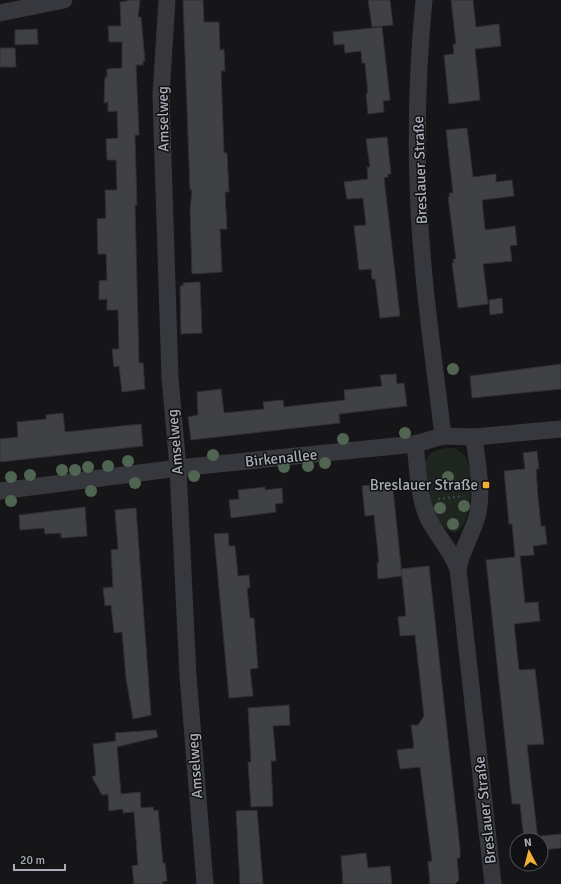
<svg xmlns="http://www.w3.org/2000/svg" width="561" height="884" viewBox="0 0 561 884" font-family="Signika,sans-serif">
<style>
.green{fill:#1e261f}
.building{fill:#404145;stroke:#303034}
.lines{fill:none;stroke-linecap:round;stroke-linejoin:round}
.path{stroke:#3d3f44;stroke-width:2.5;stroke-dasharray:2 3;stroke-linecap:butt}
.street{stroke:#37383d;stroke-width:17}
.tree{fill:#506452}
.poi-dot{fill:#f2b134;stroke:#111113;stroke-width:1.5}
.labels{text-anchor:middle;stroke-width:3;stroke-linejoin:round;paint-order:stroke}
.street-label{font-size:15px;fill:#a8adb8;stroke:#111113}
.poi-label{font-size:15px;fill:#a8adb8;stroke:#111113;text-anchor:end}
</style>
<rect width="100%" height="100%" fill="#161618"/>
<!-- green -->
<path class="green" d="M447,448H455L466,457C473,473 474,526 454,533C445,530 435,517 431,508C428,501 423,469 425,462C429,452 437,449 447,448Z"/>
<!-- building -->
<g class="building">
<polygon points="131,0 140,0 138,17 141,17 145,61 143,61 143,65 136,65 139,135 135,135 135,139 137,205 135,205 139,363 143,363 145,389 122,392 119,366 114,367 112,349 119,349 118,310 107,310 107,299 99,300 99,281 107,280 106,254 98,254 97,219 106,218 105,190 117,190 116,160 107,160 106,139 118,138 117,111 108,112 108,102 104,103 105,77 107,77 107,69 122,68 122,42 109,42 108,26 121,26 120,2"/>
<polygon points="183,0 203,0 204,22 219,22 220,50 224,49 225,71 221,71 224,153 227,153 229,192 225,192 227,229 220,229 222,272 192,274 190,210 192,190 190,190"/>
<polygon points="368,0 390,0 393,25 372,27"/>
<polygon points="451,0 473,0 476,27 499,24 501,46 475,49 480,100 449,104 444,55 454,54 453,44 456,44"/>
<polygon points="382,27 390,100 383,101 384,112 368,114 366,93 368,93 365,63 362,63 361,51 345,53 344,44 334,45 333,32"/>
<polygon points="37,29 38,44 15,45 15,30"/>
<polygon points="0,48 15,48 16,67 0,67"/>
<polygon points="467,128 473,177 496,174 496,182 512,180 514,196 482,200 485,230 515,226 517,245 510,246 512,261 483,264 488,304 458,308 452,263 454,263 453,259 456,259 448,197 450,197 449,193 453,193 446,130"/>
<polygon points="387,137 391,174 388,174 388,177 384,178 400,316 380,318 375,279 372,279 371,269 359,270 354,226 366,225 363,198 347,199 344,182 368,179 367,167 370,167 366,139"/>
<polygon points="200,282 202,333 181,334 180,286 183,286 183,283"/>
<polygon points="502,298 503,313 490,315 489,300"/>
<polygon points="561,364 561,389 472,398 470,376"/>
<polygon points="396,374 397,384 404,383 407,406 339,414 340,423 191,440 188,417 198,415 197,392 221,389 224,413 264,409 263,402 283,400 284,407 345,400 344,390 382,386 380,375"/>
<polygon points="63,413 65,432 141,424 143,446 0,462 0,439 18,437 17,422 46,419 46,415"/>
<polygon points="537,451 539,469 536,469 538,497 541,526 545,526 547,544 533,546 534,555 520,556 525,603 538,602 540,621 514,624 519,670 535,669 544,744 527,745 538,840 524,840 520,804 512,804 486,560 515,557 512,524 509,524 504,471 525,469 523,453"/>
<polygon points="389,483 389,489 393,489 402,576 378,579 377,563 379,563 374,515 365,516 362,486"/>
<polygon points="265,487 265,490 282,488 283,503 275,504 276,512 231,518 229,500 239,499 238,490"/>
<polygon points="85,507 87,536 61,538 61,533 45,534 44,528 20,530 19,515"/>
<polygon points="136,508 151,715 133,719 126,678 122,632 114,633 111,605 105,606 103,588 113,587 111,550 118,549 115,510"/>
<polygon points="228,533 229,546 235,546 238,576 249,575 250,588 247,588 250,618 254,618 258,668 250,669 253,696 229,698 214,534"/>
<polygon points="429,566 460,849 460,858 457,858 459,880 455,884 430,884 428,862 432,861 420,767 400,769 397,750 414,748 411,725 418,725 424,716 415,635 400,636 398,617 406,616 401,569"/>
<polygon points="289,705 290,725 273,726 276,761 271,761 273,806 251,807 248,762 251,762 248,708"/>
<polygon points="156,730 158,737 117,747 121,794 140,792 141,808 153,807 154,811 158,810 163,863 165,863 167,881 162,882 163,884 134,884 132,866 138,865 134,812 123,813 123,809 109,811 108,794 102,795 92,777 96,775 93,744 116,741 115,733"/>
<polygon points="257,810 263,884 240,884 236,811"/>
<polygon points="561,834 561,848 541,850 541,836"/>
<polygon points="366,853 368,868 390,866 392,884 343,884 341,856"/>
</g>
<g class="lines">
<!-- path -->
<polyline class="path" points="438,499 463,496"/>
<!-- street -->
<g class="street">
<polyline points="167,0 161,95 170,378 178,468 188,676 205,884"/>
<path d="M424,0C418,61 416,121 418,182C420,267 433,352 443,436"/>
<polyline points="0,13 64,0"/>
<path d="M474,437C477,465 485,496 475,523C469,539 461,553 458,569L493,884"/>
<path d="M415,444C418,469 418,495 428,518C437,536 451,550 458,569"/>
<polyline points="0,491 178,468 415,444 443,436 474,437 561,429"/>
</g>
</g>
<!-- trees -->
<g class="tree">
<circle cx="453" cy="369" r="6"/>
<circle cx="405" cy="433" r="6"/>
<circle cx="343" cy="439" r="6"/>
<circle cx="213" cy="455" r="6"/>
<circle cx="128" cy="461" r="6"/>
<circle cx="325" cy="463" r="6"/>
<circle cx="108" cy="466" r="6"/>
<circle cx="308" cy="466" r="6"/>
<circle cx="88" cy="467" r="6"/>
<circle cx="284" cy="467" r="6"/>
<circle cx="62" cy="470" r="6"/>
<circle cx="75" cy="470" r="6"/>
<circle cx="30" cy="475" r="6"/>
<circle cx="194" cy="476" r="6"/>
<circle cx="11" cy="477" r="6"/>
<circle cx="448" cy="477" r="6"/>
<circle cx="135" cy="483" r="6"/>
<circle cx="91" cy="491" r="6"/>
<circle cx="11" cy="501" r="6"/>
<circle cx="464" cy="506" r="6"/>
<circle cx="440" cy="508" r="6"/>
<circle cx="453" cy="524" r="6"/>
</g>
<!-- markers -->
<rect class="poi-dot" x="482" y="481" width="8" height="8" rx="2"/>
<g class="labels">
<!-- street labels -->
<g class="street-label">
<text transform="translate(163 119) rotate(-91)" y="5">Amselweg</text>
<text transform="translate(420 170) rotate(-92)" y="5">Breslauer Straße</text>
<text transform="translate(175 442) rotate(-95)" y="5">Amselweg</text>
<text transform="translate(281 458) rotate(-6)" y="5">Birkenallee</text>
<text transform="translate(195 766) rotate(-94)" y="5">Amselweg</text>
<text transform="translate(485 810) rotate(-96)" y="5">Breslauer Straße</text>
</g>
<!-- poi labels -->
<g class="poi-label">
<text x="478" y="490">Breslauer Straße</text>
</g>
</g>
<!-- north arrow -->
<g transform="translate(529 852) rotate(353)"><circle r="19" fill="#111113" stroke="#4d4f55"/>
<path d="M0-3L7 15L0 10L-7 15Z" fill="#f2b134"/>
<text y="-6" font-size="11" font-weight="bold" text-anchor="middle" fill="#a8adb8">N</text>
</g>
<!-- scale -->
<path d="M14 864v6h51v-6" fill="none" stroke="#a8adb8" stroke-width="2"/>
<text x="20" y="864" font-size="12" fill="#a8adb8" stroke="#111113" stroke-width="3" paint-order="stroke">20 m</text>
</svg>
